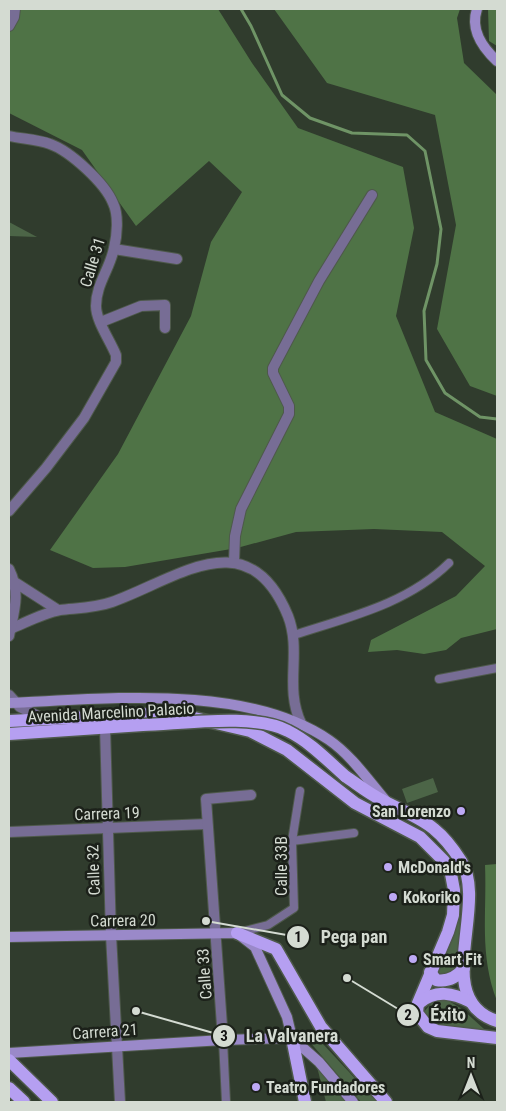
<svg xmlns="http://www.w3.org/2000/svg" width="506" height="1111" viewBox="0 0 506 1111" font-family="'Roboto Condensed',sans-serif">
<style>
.green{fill:#4c6547}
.forest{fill:#4f7346}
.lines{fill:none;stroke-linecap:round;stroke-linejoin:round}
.stream{stroke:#6f9466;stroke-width:3}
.pedestrian-casing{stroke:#4e594b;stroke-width:10}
.minor-casing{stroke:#4e594b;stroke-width:12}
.tertiary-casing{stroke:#4e594b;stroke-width:12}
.secondary-casing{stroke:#4e594b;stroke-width:12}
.primary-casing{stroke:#4e594b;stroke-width:15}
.pedestrian{stroke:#776d95;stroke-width:8}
.minor{stroke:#776d95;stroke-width:10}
.tertiary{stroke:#776d95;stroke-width:10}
.secondary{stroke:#9a89c9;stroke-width:10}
.primary{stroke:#b59ff1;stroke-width:12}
.primary-bridge-casing{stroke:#4e594b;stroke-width:15;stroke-linecap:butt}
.primary-bridge{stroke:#b59ff1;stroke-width:12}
.poi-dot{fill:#bda9f5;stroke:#1c211a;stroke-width:2}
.labels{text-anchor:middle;stroke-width:5;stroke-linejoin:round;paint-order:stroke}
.street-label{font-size:16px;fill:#d4dbd2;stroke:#1c211a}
.poi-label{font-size:16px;font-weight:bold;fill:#d4dbd2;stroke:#1c211a;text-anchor:start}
.leader{fill:none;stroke:#d4dbd2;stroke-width:2}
.callout-dot{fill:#d4dbd2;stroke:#1c211a;stroke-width:2}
.mark-label{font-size:15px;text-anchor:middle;font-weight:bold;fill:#111}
.callout-label{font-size:18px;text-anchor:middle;font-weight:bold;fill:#d4dbd2;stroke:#1c211a;stroke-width:5;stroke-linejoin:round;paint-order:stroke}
</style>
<rect width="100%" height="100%" fill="#303c2d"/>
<!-- green -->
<g class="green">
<polygon points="9,222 37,237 9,236"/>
<polygon points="433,778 438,792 407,803 402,789"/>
<polygon points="459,894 460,928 457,972 437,976"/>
<path d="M444,998L462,1009L484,1029C465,1029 435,1031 424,1012C430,1004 434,1000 444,998Z"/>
<polygon points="309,1041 322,1043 377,1102 361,1102"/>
<polygon points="319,1066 347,1102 326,1102 317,1067"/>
</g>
<!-- forest -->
<g class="forest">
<polygon points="17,9 218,9 252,63 298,128 403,167 414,228 396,316 435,412 497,439 497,629 461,638 446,650 424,654 397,650 368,652 371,640 456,596 485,566 442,532 374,529 296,532 237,548 125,567 93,568 50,550 118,454 191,316 211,242 242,192 209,161 136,226 82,150 9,113 9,24"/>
<polygon points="274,9 460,9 457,18 464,63 497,95 497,396 470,386 437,329 456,225 435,115 327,83"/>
<polygon points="488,9 497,9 497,46 489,41"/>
<path d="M497,864V1001C479,954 487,914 485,865Z"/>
</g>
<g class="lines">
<!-- stream -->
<polyline class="stream" points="241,9 251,26 282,95 310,118 352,133 407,135 425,151 441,229 437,264 424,311 426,360 445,393 480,417 497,419"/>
<!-- pedestrian casing -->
<g class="pedestrian-casing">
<g id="pedestrian">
<path d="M294,635C349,617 407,604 449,563"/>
<polyline points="439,679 497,668"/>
<polyline points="292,841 354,833"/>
<polyline points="237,933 268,925 294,908 292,841 300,791"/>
<polyline points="223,1040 226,1102"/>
</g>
</g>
<!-- minor casing -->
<g class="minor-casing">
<g id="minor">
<polyline points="114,249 177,259"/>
<polyline points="101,322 141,306 165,305 165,328"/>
<polyline points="234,562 235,536 241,509 289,414 289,406 273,373 273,368 319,281 372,195"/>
<polyline points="16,583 58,610"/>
<path d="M10,629C25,623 43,613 60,610C77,608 95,608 112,602C177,579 248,519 288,616C302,652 284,687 301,723"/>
<polyline points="105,727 111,935 120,1102"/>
<polyline points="9,832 207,824"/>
<polyline points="223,1040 206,799 251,795"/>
</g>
</g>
<!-- tertiary casing -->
<g class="tertiary-casing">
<g id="tertiary">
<polyline points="9,26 14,17 15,9"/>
<path d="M9,136C22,139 37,139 50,144C70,151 105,183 113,203C119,215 117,236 114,248C110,269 96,284 96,306C96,321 110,340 116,355V362L84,418L46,468L9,511"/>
<path d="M9,569C21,593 14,611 9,636"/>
<polyline points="9,695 20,707 42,718"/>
</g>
</g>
<!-- secondary casing -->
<g class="secondary-casing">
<g id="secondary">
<path d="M477,9C470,30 482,47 497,61"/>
<path d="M9,703C105,699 246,683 329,740C351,755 369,781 386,801"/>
<polyline points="9,937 237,933 255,947 287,1017 292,1038"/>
<polyline points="292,1038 319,1062 353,1102"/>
<polyline points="9,1053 223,1040 292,1038"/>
</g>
</g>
<!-- primary casing -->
<g class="primary-casing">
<g id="primary">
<polyline points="9,721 173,713 250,731 287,750 355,803 420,837 444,861 451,874 454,890 453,915 448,932 418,1003 417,1013 428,1027 437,1031 497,1038"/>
<polyline points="9,734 143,725"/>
<path d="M345,776C357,784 368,793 380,799C397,809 419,816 434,829C444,837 454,850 461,861C489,904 430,1000 497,1021"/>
<polyline points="237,933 276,949 321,1027 386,1102"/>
<path d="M430,972L436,980C448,982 457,977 464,968"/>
<path d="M419,1003C436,989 453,993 471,1002"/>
<polyline points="292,1038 305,1102"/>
<polyline points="9,1060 52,1102"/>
<polyline points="9,1088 24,1102"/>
</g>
</g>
<!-- pedestrian -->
<use href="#pedestrian" class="pedestrian"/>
<!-- minor -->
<use href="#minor" class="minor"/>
<!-- tertiary -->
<use href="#tertiary" class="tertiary"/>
<!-- secondary -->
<use href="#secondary" class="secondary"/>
<!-- primary -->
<use href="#primary" class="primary"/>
<!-- primary-bridge casing -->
<g class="primary-bridge-casing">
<path id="primary-bridge" d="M143,725C181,724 256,713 288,731C310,742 327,760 345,776"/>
</g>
<!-- primary-bridge -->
<use href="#primary-bridge" class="primary-bridge"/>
</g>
<!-- markers -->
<g class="poi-dot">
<circle cx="461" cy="811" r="5"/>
<circle cx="388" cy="867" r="5"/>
<circle cx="393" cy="897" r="5"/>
<circle cx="413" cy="959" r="5"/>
<circle cx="256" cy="1087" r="5"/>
</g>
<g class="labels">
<!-- street labels -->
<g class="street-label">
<text transform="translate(92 262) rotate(-73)" y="6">Calle 31</text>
<text transform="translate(111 712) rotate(-3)" y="6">Avenida Marcelino Palacio</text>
<text transform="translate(107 813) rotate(-2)" y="6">Carrera 19</text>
<text transform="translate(281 866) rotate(-90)" y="6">Calle 33B</text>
<text transform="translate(93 870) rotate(-92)" y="6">Calle 32</text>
<text transform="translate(123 920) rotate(-1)" y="6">Carrera 20</text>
<text transform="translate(204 974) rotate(-94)" y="6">Calle 33</text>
<text transform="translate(105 1031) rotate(-4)" y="6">Carrera 21</text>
</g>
<!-- poi labels -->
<g class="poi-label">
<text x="451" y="817" text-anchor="end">San Lorenzo</text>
<text x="398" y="873">McDonald's</text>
<text x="403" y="903">Kokoriko</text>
<text x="423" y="965">Smart Fit</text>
<text x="266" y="1093">Teatro Fundadores</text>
</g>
</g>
<!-- callouts -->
<path class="leader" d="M206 921L298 937M347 978L408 1015M136 1011L224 1036"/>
<g class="callout-dot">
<circle cx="206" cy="921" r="5"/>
<circle cx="347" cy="978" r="5"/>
<circle cx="136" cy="1011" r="5"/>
<circle cx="298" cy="937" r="12"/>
<circle cx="408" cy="1015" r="12"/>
<circle cx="224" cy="1036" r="12"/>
</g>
<g class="mark-label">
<text x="298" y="942">1</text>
<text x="408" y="1020">2</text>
<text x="224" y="1041">3</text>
</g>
<g class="callout-label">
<text x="354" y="943">Pega pan</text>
<text x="448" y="1021">Éxito</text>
<text x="292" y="1042">La Valvanera</text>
</g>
<!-- border -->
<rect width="506" height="1111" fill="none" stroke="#d4dbd2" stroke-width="20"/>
<!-- north arrow -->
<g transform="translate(471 1076)" stroke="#1c211a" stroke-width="4" paint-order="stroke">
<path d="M0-4L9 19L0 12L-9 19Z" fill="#d4dbd2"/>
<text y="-8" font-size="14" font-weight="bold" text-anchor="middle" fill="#d4dbd2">N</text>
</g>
</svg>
